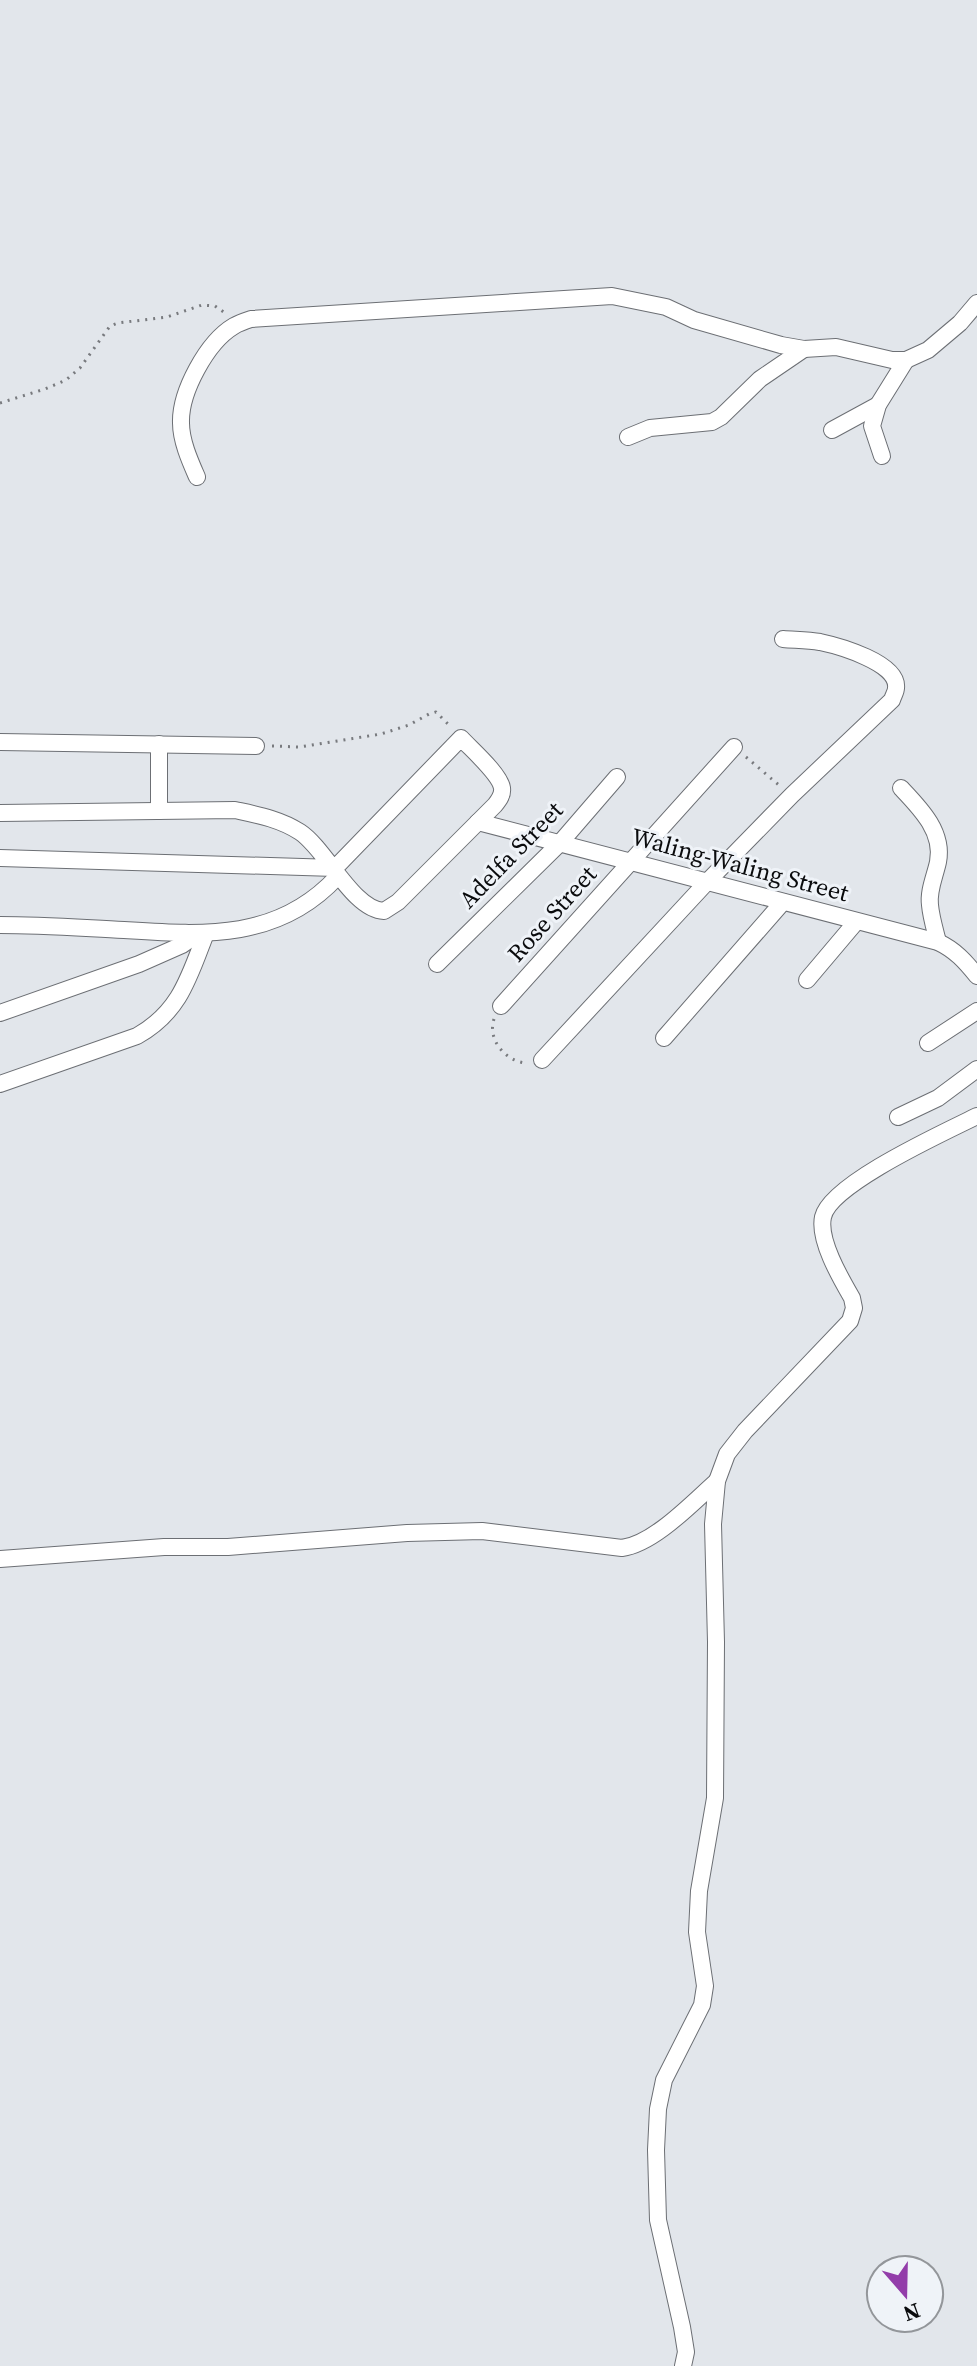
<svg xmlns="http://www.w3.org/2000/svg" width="977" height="2366" viewBox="0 0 977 2366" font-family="'Source Serif 4',serif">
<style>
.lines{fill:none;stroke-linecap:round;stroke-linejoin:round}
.street-casing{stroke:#6c6f74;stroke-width:18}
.path{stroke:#787a7e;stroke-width:3;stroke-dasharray:2 6;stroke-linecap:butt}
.street{stroke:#fff;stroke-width:16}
.labels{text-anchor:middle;stroke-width:6;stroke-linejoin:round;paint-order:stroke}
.street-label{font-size:24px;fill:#0a0b0d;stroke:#eff3f8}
</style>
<rect width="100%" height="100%" fill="#e2e6eb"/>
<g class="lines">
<!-- street casing -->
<g class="street-casing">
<g id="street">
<polyline points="832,430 878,405"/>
<polyline points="628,437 650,428 712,422 721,417 760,379 804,349"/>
<polyline points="882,456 872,426 878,405 906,360"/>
<path d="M197,477C190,461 181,441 181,423C180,392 207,342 234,326C239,323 245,321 251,319L612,296L666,307L694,320L781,345L804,349L836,347L892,360H906L928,350L960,323L977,303"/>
<polyline points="0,742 256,746"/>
<path d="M901,788C920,808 944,832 938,862C935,876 928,891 930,905C931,917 935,930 938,942"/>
<polyline points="159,811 159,744"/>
<path d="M0,813L235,810C258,815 280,819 300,832C326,849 353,910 384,911L398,902L495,805C499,800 503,795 502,788C500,774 471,749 461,738L335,868L0,858"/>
<path d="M478,822L938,942C955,950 965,961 977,976"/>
<path d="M0,925C41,925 82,928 124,930C203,935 278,941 337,877"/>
<polyline points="437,964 560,843 617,777"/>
<polyline points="807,980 856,922"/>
<polyline points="501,1006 734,747"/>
<polyline points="0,1013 139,964 182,945 198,934"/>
<polyline points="664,1038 783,902"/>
<polyline points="928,1043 977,1011"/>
<path d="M542,1060L707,882L792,795L892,700C893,696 896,692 896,688C899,663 839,646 820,642C808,640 795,640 783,639"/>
<path d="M0,1084L137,1036C180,1012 189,977 206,933"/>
<polyline points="898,1117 938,1098 977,1069"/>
<path d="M0,1559L164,1547H228L407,1533L482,1531L622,1548C654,1544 693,1502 717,1481"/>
<path d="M683,2366L686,2352L682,2327L658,2220L656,2150L658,2109L664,2080L702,2005L705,1986L697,1932L699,1891L715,1798L716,1642L713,1524L717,1481L727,1454L745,1431L850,1321L854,1308L852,1298C841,1279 818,1240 823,1217C830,1184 945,1132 977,1116"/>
</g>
</g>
<!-- path -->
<g class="path">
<polyline points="0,403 45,389 66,380 80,368 110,326 118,323 167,317 202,305 215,306 225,313"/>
<polyline points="272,746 299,747 381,734 409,725 429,714 436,712 449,725"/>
<polyline points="746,757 780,786"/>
<path d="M494,1019C487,1040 506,1062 527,1063"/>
</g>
<!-- street -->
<use href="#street" class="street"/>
</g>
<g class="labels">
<!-- street labels -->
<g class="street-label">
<text transform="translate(511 855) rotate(-46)" y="8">Adelfa Street</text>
<text transform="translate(740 865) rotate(15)" y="8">Waling-Waling Street</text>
<text transform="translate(552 914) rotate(-48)" y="8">Rose Street</text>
</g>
</g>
<!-- north arrow -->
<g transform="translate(905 2294) rotate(160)"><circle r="38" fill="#eff3f8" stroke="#93969a" stroke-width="2"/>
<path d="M0-6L14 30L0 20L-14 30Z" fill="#933daa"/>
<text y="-12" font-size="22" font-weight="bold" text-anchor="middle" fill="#0a0b0d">N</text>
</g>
</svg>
